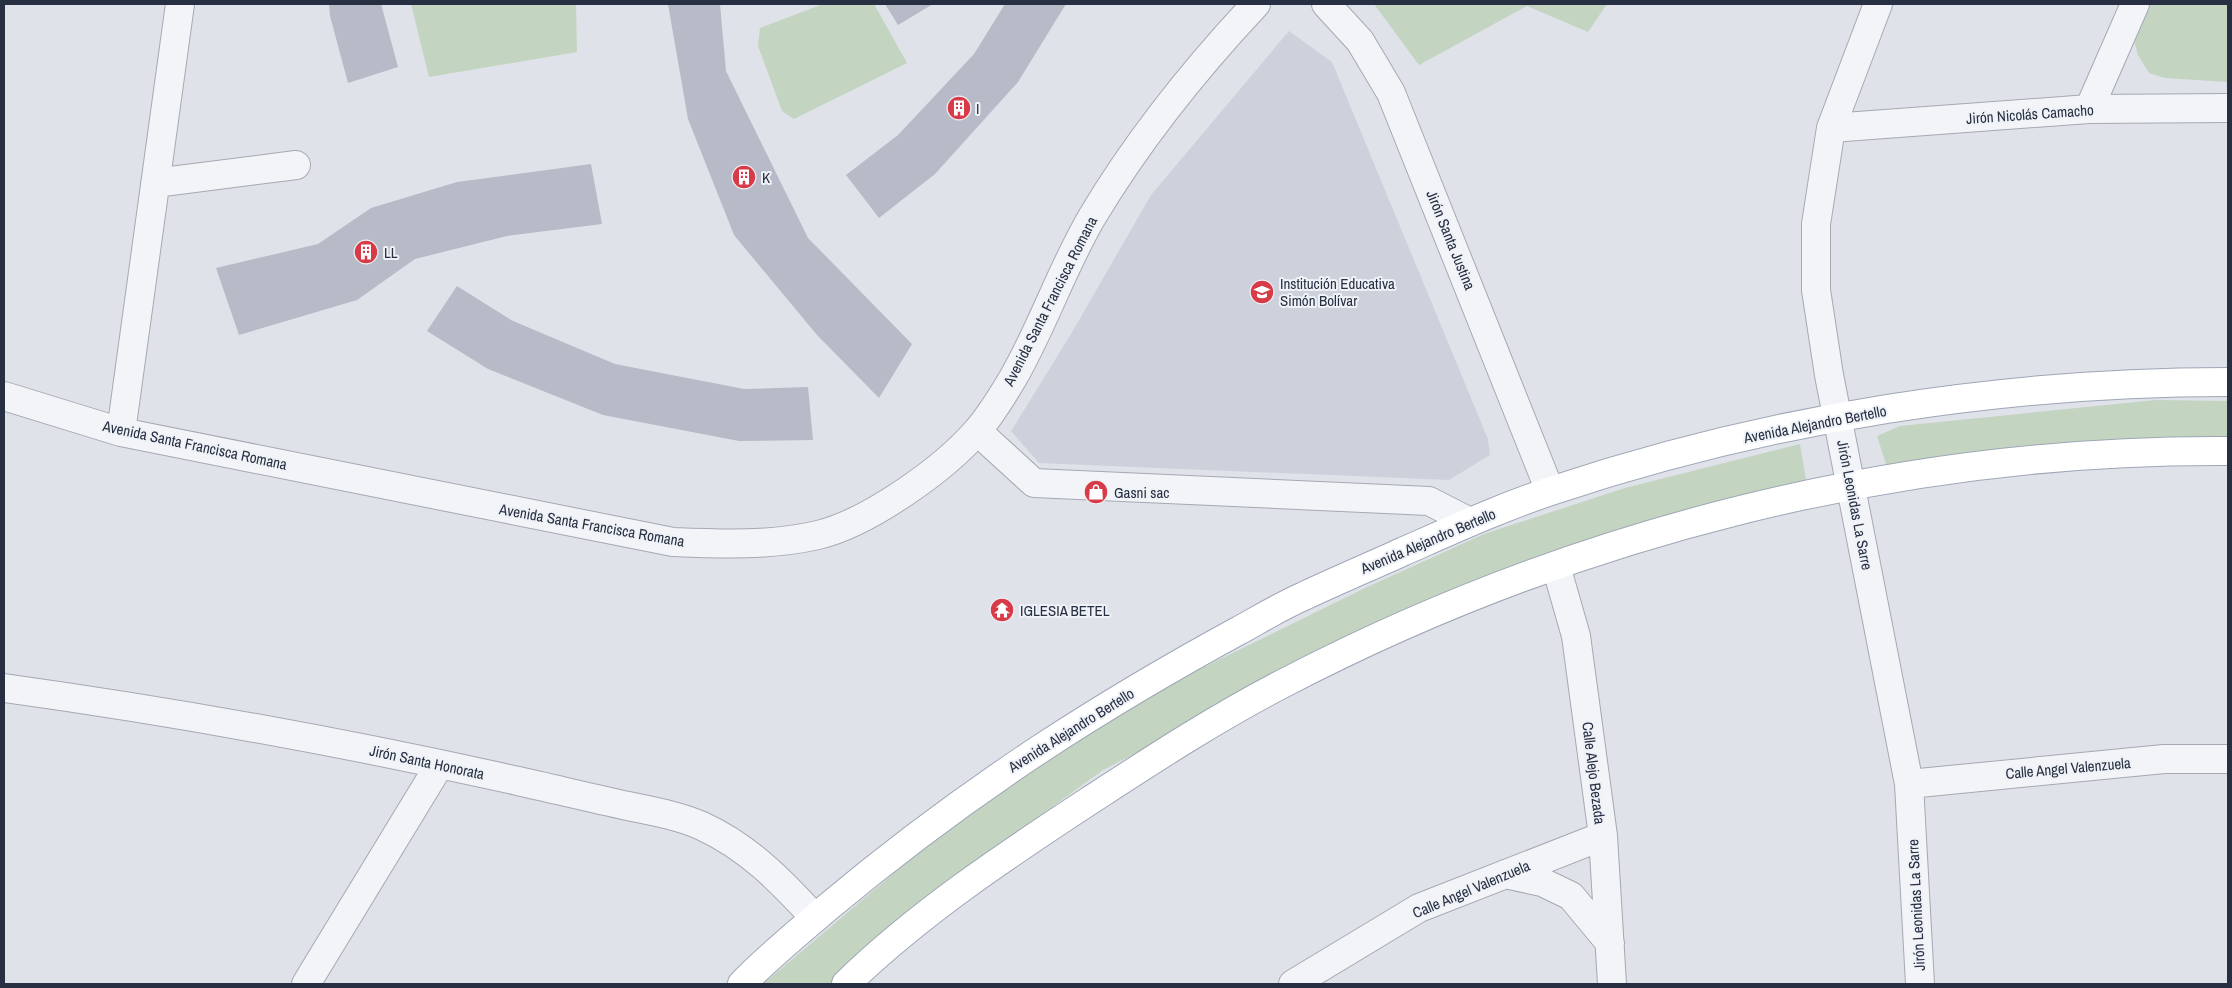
<svg xmlns="http://www.w3.org/2000/svg" width="2232" height="988" viewBox="0 0 2232 988" font-family="'Archivo Narrow',sans-serif">
  <style>
    .built { fill: #cdd1dc }
    .green { fill: #c3d4c0 }
    .building { fill: #b6bbc7 }
    .lines { fill: none; stroke-linecap: round; stroke-linejoin: round }
    .minor-casing { stroke: #a4a9b4; stroke-width: 30 }
    .major-casing { stroke: #9ea6b6; stroke-width: 30 }
    .minor { stroke: #f2f4f7; stroke-width: 28 }
    .major { stroke: #fff; stroke-width: 28 }
    .labels { text-anchor: middle; dominant-baseline: central; stroke-width: 4; stroke-linejoin: round; paint-order: stroke }
    .poi-label { font-size: 15px; fill: #272f42; stroke: #eff2f7; text-anchor: start }
    .street-label { font-size: 15px; fill: #272f42; stroke: #eff2f7 }
  </style>
  <rect width="100%" height="100%" fill="#dfe2e9"/>
  <path class="built" d="M1289,31L1332,62L1488,439L1490,455L1449,480L1039,463L1011,431L1071,334L1151,195Z"/>
  <path class="green" d="M411,4H576L577,52L429,77Z
    M823,4H874L907,63L794,119L782,111L758,46L760,28Z
    M1374,4H1607L1588,32L1527,6L1419,65Z
    M2151,4H2228V82L2165,78L2149,73L2138,55L2134,40Z
    M2156,400L2228,401V441L1943,464H1886L1877,436L1900,426Z
    M1800,444L1806,480L1534,559L1350,642L1103,770L935,892L834,984H763L932,841L1119,709L1365,588L1484,534L1625,488Z"/>
  <path class="building" d="M329,4H381L398,67L348,83L330,16Z
    M668,4H720L726,71L808,238L912,344L879,398L817,335L734,235L688,119Z
    M885,4H933L898,25Z
    M1005,4H1066L1018,82L935,174L879,218L846,175L898,135L974,54Z
    M591,164L602,224L507,236L415,259L357,300L239,335L216,268L318,244L371,208L457,182Z
    M457,286L513,321L615,364L744,389L808,387L813,440L739,441L603,415L488,369L427,331Z"/>
  <g class="lines">
    <g class="minor-casing">
      <path id="minor" d="M1326,4L1360,41L1391,93L1550,491
        M1878,4L1831,128L1816,224V290L1829,375L1909,784L1920,984
        M2089,109L2135,4
        M1831,128L2089,109L2228,108
        M155,183L296,165
        M4,396L121,432L673,542C722,544 770,546 818,535C868,523 943,470 977,431C990,416 1003,395 1013,378C1043,326 1062,268 1092,217C1138,140 1195,69 1256,4
        M977,431L1034,483L1429,501L1470,522
        M121,432L180,4
        M1556,566L1576,636L1603,836L1612,984
        M4,688C177,712 348,743 518,781C554,789 591,798 628,806C652,811 680,816 702,826C748,847 781,881 815,918
        M1909,784L2164,759H2228
        M1505,874L1542,882L1571,896L1610,943
        M306,984L440,764
        M1293,984L1419,908L1603,836"/>
    </g>
    <g class="major-casing">
      <path id="major" d="M742,984C769,956 799,932 828,907C896,850 966,798 1040,749C1104,707 1170,668 1238,631C1260,619 1281,606 1304,596C1336,581 1369,567 1402,552C1452,530 1502,507 1554,490C1770,418 2001,382 2228,382
        M846,984C918,914 1005,856 1089,801C1152,760 1216,718 1284,683C1574,532 1901,449 2228,451"/>
    </g>
    <use href="#minor" class="minor"/>
    <use href="#major" class="major"/>
  </g>
  <defs>
    <g id="building-disc" transform="scale(1.25)"><circle r="9.5" fill="#d73b47" stroke="#eff2f7"/><path d="M-4-6H4V6H1V3H-1V6H-4ZM-2.5-4.3h1.7v1.8h-1.7ZM.8-4.3h1.7v1.8H.8ZM-2.5-1h1.7V.8h-1.7ZM.8-1h1.7V.8H.8Z" fill="#fff"/></g>
    <g id="school-disc" transform="scale(1.25)"><circle r="9.5" fill="#d73b47" stroke="#eff2f7"/><path d="M0-5L7-2L0 1L-7-2ZM-4 1L0 2.5L4 1V4Q0 6-4 4Z" fill="#fff"/></g>
    <g id="shop-disc" transform="scale(1.25)"><circle r="9.5" fill="#d73b47" stroke="#eff2f7"/><path d="M-5-2.5h2.3a2.7 3.5 0 0 1 5.4 0H5L5.5 6h-11ZM-1.5-2.5h3a1.5 2.3 0 0 0-3 0Z" fill="#fff"/></g>
    <g id="temple-disc" transform="scale(1.25)"><circle r="9.5" fill="#d73b47" stroke="#eff2f7"/><path d="M0-6L5-2H3V0L6.5 2.5H4V6H1.5V3h-3V6H-4V2.5H-6.5L-3 0V-2H-5Z" fill="#fff"/></g>
  </defs>
  <g fill-rule="evenodd">
    <use href="#building-disc" x="959" y="108"/>
    <use href="#building-disc" x="744" y="177"/>
    <use href="#building-disc" x="366" y="252"/>
    <use href="#school-disc" x="1262" y="292"/>
    <use href="#shop-disc" x="1096" y="492"/>
    <use href="#temple-disc" x="1002" y="610"/>
  </g>
  <g class="labels">
    <g class="poi-label">
      <text x="976" y="108">I</text>
      <text x="762" y="177">K</text>
      <text x="384" y="252">LL</text>
      <text x="1280" y="283">Institución Educativa<tspan x="1280" dy="17">Simón Bolívar</tspan></text>
      <text x="1114" y="492">Gasni sac</text>
      <text x="1020" y="610">IGLESIA BETEL</text>
    </g>
    <g class="street-label">
      <text transform="translate(2030 114) rotate(-4)">Jirón Nicolás Camacho</text>
      <text transform="translate(1451 240) rotate(68)">Jirón Santa Justina</text>
      <text transform="translate(1050 301) rotate(-63)">Avenida Santa Francisca Romana</text>
      <text transform="translate(1815 424) rotate(-11)">Avenida Alejandro Bertello</text>
      <text transform="translate(195 445) rotate(12)">Avenida Santa Francisca Romana</text>
      <text transform="translate(1855 505) rotate(79)">Jirón Leonidas La Sarre</text>
      <text transform="translate(592 525) rotate(10)">Avenida Santa Francisca Romana</text>
      <text transform="translate(1428 541) rotate(-23)">Avenida Alejandro Bertello</text>
      <text transform="translate(1071 730) rotate(-32)">Avenida Alejandro Bertello</text>
      <text transform="translate(427 762) rotate(12)">Jirón Santa Honorata</text>
      <text transform="translate(2068 768) rotate(-5)">Calle Angel Valenzuela</text>
      <text transform="translate(1594 773) rotate(83)">Calle Alejo Bezada</text>
      <text transform="translate(1471 889) rotate(-23)">Calle Angel Valenzuela</text>
      <text transform="translate(1916 905) rotate(-93)">Jirón Leonidas La Sarre</text>
    </g>
  </g>
  <rect width="2232" height="988" fill="none" stroke="#272f42" stroke-width="10"/>
</svg>
